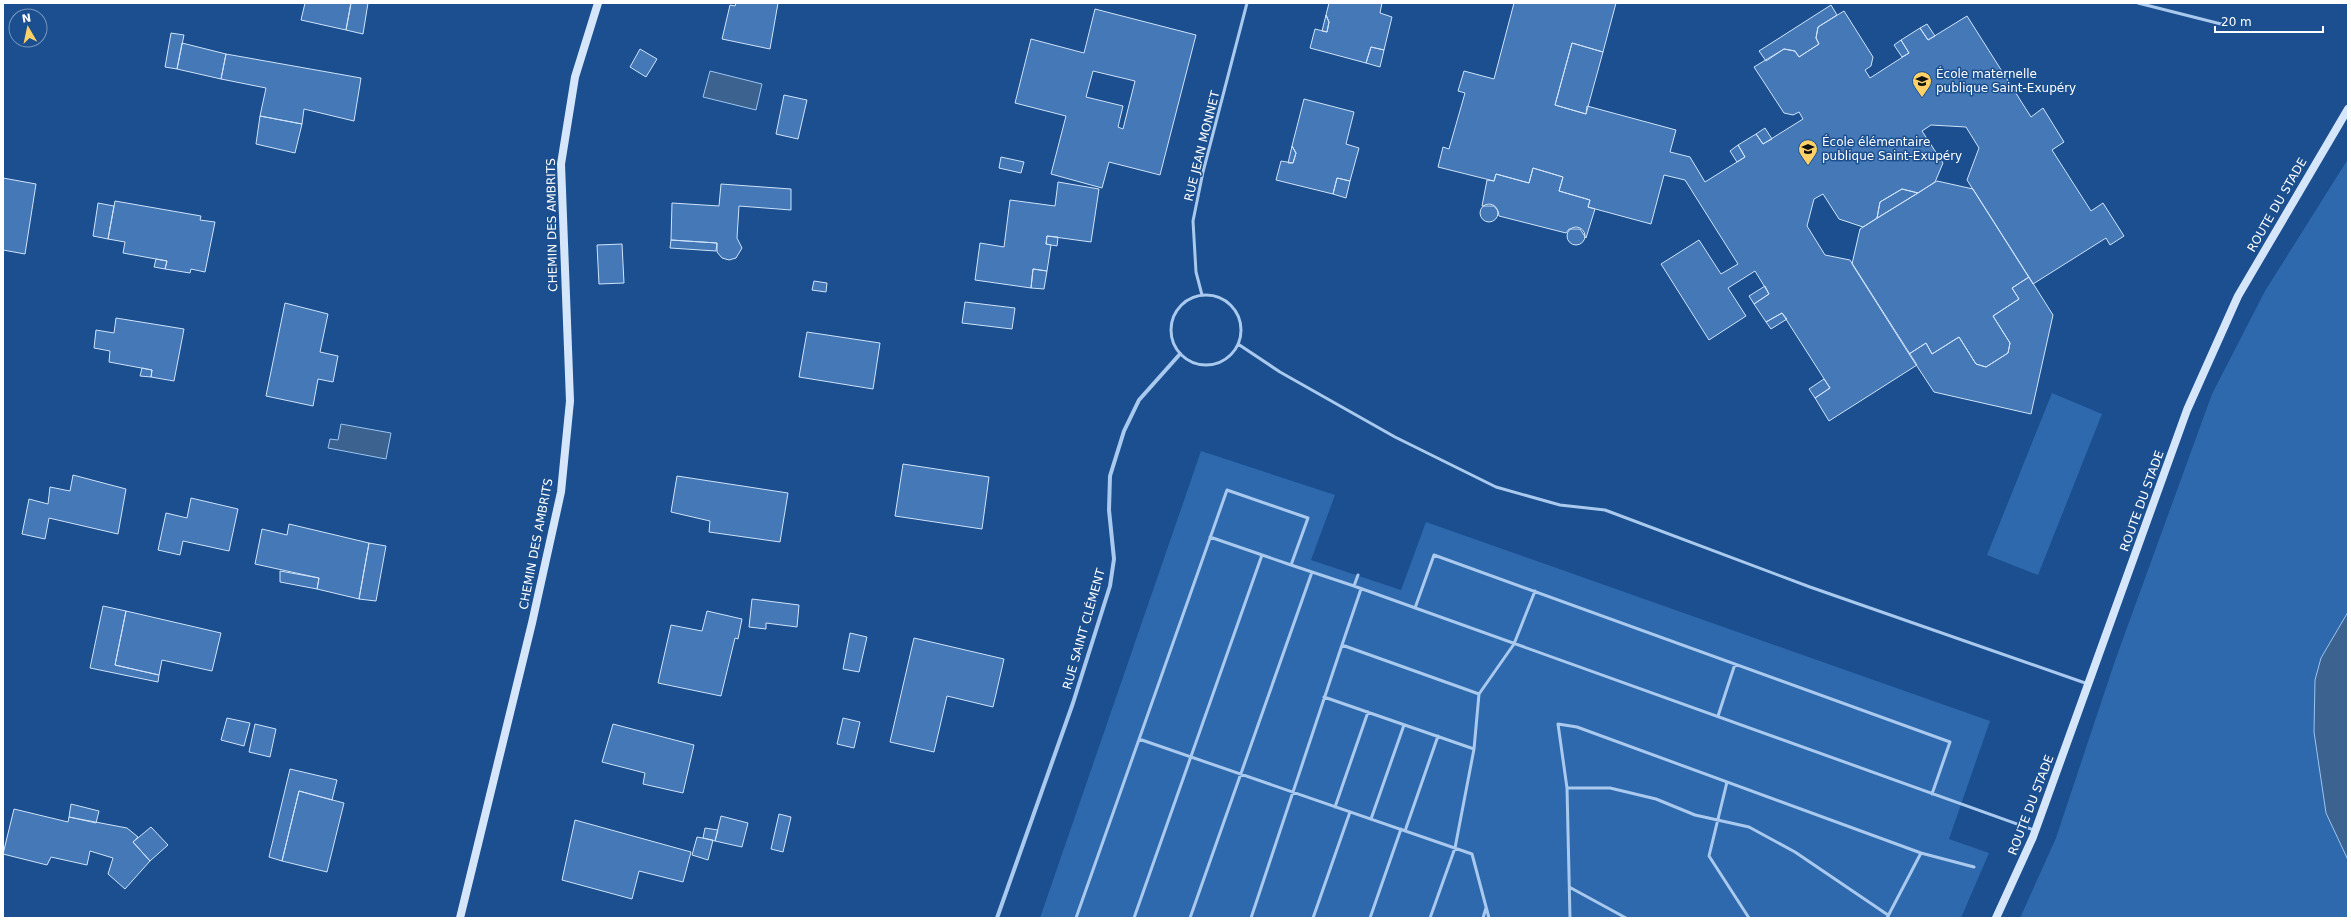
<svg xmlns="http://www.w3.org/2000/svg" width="2351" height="921" viewBox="0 0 2351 921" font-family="'DejaVu Sans',sans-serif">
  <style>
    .green { fill: #2e69ad }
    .water { fill: #3c6290; stroke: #9cc4f0 }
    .building { fill: #4478b7; stroke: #cfe3fa; fill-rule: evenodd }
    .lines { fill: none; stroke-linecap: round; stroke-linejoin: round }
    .lane { stroke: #a9c9ee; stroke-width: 3 }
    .street { stroke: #a9c9ee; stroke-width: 4 }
    .secondary { stroke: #d6e6fa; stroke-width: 8 }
    .labels { text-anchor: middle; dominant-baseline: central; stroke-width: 3; stroke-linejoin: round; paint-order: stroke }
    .poi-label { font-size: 12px; fill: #fff; stroke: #1b4f8f; text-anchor: start }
    .street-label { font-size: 12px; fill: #fff; stroke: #1b4f8f }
  </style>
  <rect width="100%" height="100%" fill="#1b4f8f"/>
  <path class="green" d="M2348,159V918H2020L2056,838L2116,658L2212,394L2265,291Z
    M2052,393L2102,414L2038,575L1987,555Z
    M1201,451L1335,495L1311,560L1401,590L1426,522L1990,721L1949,839L1989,853L1961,918H1040Z"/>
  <path class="water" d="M710,71L762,84L756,110L703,97Z
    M341,424L391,433L386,459L328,448L330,439L338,440Z
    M2348,612V860L2326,813L2314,732L2315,680L2321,658Z"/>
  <path class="building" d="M305,3H351L346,30L301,20Z
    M351,3H368L363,34L346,30Z
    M736,3H778L770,49L722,39L730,5L735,6Z
    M1329,3H1382L1380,13L1392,17L1384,50L1371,47L1366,63L1310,48L1315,29L1327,32L1329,22L1326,15Z
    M1514,3H1616L1603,52L1572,43L1555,105L1586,114L1587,106L1676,130L1670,152L1690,157L1705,182L1745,157L1738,145L1756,134L1763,144L1803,119L1799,112L1793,115L1784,113L1754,67L1784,49L1795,51L1799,57L1819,44L1816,38L1818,27L1844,11L1873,57L1871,66L1865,70L1870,78L1909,53L1901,40L1920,28L1928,40L1967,16L2031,117L2043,108L2064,142L2052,150L2091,211L2103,203L2124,236L2110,245L2106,238L2033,284L1967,180L1979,148L1966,127L1931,125L1922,131L1943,163L1935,182L1918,193L1902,189L1880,202L1877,218L1863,227L1839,219L1823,194L1814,199L1807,226L1825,255L1850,260L1917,365L1829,421L1815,398L1830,388L1782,313L1766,322L1754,304L1769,294L1755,271L1728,288L1746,316L1709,340L1661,264L1699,240L1721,274L1738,264L1685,180L1664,175L1651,224L1588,207L1590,200L1559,191L1563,177L1533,168L1529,183L1496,174L1494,181L1438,167L1443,147L1449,149L1465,93L1458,91L1464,71L1494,79Z
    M1831,5L1837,15L1818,27L1816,38L1819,44L1799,57L1795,51L1784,49L1766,61L1759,51Z
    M1095,9L1196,35L1160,175L1109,162L1102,188L1051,174L1066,116L1015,103L1031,39L1084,53ZM1093,71L1135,81L1123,129L1118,127L1123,106L1086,97Z
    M1326,15L1329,22L1327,32L1322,31Z
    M1927,24L1935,36L1928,40L1920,28Z
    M171,33L184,35L177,69L165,67Z
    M1901,40L1909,53L1902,57L1894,45Z
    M182,43L226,54L221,79L177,69Z
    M1572,43L1603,52L1586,114L1555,105Z
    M1371,47L1384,50L1380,67L1366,63Z
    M640,49L657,59L646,77L630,67Z
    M226,54L361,78L354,121L304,109L302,124L260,116L266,88L221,79Z
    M784,95L807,100L798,139L776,134Z
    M1304,99L1354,112L1346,144L1359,148L1350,181L1337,178L1333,194L1276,180L1281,161L1293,163L1296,153L1292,146Z
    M260,116L302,124L295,153L256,144Z
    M1765,128L1772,139L1763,144L1756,134Z
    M1738,145L1745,157L1737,162L1730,151Z
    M1292,146L1296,153L1293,163H1288Z
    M1001,157L1024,162L1021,173L999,168Z
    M1533,168L1563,177L1559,191L1590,200L1588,207L1595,209L1586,238L1580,229H1569L1566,233L1499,216L1498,211L1494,206H1482L1487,180L1494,181L1496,174L1529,183Z
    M3,178L36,184L25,254L3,250Z
    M1337,178L1350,181L1346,198L1333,194Z
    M1937,181L1973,189L2029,277L2012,288L2019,299L1993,316L2010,343L2008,353L1986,367L1976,364L1959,337L1932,354L1926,343L1909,354L1852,264L1860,229Z
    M1058,182L1099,189L1091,242L1047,236L1046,244L1051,245L1047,271L1033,269L1031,288L975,280L980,243L1004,247L1010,200L1055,206Z
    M721,184L791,189V210L739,206L737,238L742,248L736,258L729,260L722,258L717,252V243L671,240L672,203L719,206Z
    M1902,189L1918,193L1877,218L1880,202Z
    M115,201L201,216L200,220L215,222L205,272L191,269L190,273L165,269L167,261L123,253L125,242L108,239Z
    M98,203L114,206L108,239L93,236Z
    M1480 213a9 9 0 1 1 18 0a9 9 0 1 1-18 0Z
    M1567 236a9 9 0 1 1 18 0a9 9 0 1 1-18 0Z
    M1047,236L1058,237L1057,246L1046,244Z
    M671,240L717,243L716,251L670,248Z
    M622,244L624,283L599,284L597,245Z
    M156,259L167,261L165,269L154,267Z
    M1033,269L1047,271L1044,289L1031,288Z
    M2029,277L2053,315L2031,414L1934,392L1909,354L1926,343L1932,354L1959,337L1976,364L1986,367L2008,353L2010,343L1993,316L2019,299L2012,288Z
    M814,281L827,283L826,292L812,290Z
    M1765,286L1769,294L1754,304L1749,296Z
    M965,302L1015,308L1012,329L962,323Z
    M285,303L328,314L320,352L338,356L333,382L318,379L313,406L266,396Z
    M1782,313L1787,319L1771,329L1766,322Z
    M116,318L184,329L174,381L151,377L152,370L109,362L110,351L94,348L96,330L114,333Z
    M807,332L880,343L873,389L799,377Z
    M142,368L152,370L151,377L140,376Z
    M1824,379L1830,388L1815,398L1809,389Z
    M903,464L989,477L982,529L895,516Z
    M73,475L126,489L118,534L49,518L45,539L22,534L29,499L48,504L50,487L70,491Z
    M677,476L788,493L780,542L709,532L710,521L671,512Z
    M191,498L238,509L229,551L183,541L180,555L158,550L166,513L187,518Z
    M289,524L369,543L359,599L317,589L319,578L255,564L262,529L287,535Z
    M369,543L386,546L376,601L359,599Z
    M280,571L319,578L317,589L280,582Z
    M752,599L799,605L797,627L766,623V629L749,627Z
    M103,606L126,611L115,665L159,675L158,682L90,668Z
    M126,611L221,633L212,671L162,660L159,675L115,665Z
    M707,611L742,619L738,639L735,638L721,696L658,683L671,625L702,631Z
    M850,633L867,637L859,672L843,669Z
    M914,638L1004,659L993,707L947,696L934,752L890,742Z
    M227,718L250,723L244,746L221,740Z
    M843,718L860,722L854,748L837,744Z
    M255,724L276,729L270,757L249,752Z
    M613,724L694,745L683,793L643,784L645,773L602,762Z
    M290,769L337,780L332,800L299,791L282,861L269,857Z
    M299,791L344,803L327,872L282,861Z
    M71,804L99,811L96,823L69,817Z
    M14,809L68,822L69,817L127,828L138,837L133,842L150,861L125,889L108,874L113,858L90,851L87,865L51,857L47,865L3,854Z
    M779,814L791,817L783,852L771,849Z
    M721,816L748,823L742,847L715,841Z
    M575,820L691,852L683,882L639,871L632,899L562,880Z
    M151,827L168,845L150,861L133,842Z
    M705,828L718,830L715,841L703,838Z
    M697,837L713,840L708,860L692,855Z"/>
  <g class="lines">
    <path class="lane" d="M2138,3L2225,25
      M1202,295L1196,272L1193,221L1203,172L1247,3
      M1171 330a35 35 0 1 1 70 0a35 35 0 1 1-70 0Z
      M1238,344L1280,372L1395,437L1496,487L1560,505L1605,510L1810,587L2088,684
      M1210,537L1291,565
      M1358,575L1354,586L2034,830
      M1361,589L1342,645L1479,694L1514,644L1535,591
      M1415,608L1434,555L1950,742L1932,794
      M1324,697L1474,749
      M1718,716L1735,664
      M1139,739L1472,854L1489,918
      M1727,782L1709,856L1749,918
      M1567,788H1610L1656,799L1695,815L1749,827L1795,852L1888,915
      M1335,807L1368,712
      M1371,819L1404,725
      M1405,831L1438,736
      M1571,888L1626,918
      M1076,918L1227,490L1308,518L1291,565L1354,586
      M1134,918L1262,555
      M1190,918L1312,572
      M1251,918L1342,645
      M1313,918L1350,812
      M1370,918L1401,829
      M1430,918L1455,848L1474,749L1479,694
      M1483,918L1486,908
      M1570,918L1567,788L1558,724L1577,727L1921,853L1974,867
      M1887,918L1921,853"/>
    <path class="street" d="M997,918L1073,703L1110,586L1114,559L1109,510L1110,476L1124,431L1139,400L1180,354"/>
    <path class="secondary" d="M460,918L532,623L561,492L570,401L561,164L575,77L598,3
      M1996,918L2033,837L2187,410L2238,296L2348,109"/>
  </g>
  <defs>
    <g id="school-pin" transform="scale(1)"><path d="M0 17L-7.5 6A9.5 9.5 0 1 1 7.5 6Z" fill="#ffd166" stroke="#1b4f8f"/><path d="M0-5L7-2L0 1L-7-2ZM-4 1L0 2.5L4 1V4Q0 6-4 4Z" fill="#111"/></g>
  </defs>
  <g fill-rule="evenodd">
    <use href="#school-pin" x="1922" y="81"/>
    <use href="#school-pin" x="1808" y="149"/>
  </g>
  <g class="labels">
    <g class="poi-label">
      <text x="1936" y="74">École maternelle<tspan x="1936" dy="14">publique Saint-Exupéry</tspan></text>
      <text x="1822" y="142">École élémentaire<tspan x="1822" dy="14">publique Saint-Exupéry</tspan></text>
    </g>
    <g class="street-label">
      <text transform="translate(1202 146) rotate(-76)">RUE JEAN MONNET</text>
      <text transform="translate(2277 205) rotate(-60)">ROUTE DU STADE</text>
      <text transform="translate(552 225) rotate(-91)">CHEMIN DES AMBRITS</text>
      <text transform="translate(2142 501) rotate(-70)">ROUTE DU STADE</text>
      <text transform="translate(536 544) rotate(-79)">CHEMIN DES AMBRITS</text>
      <text transform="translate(1084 629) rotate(-74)">RUE SAINT CLÉMENT</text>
      <text transform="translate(2031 805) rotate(-69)">ROUTE DU STADE</text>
    </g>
  </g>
  <rect width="2351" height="921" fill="none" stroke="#ffffff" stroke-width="8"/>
  <g transform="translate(28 28) rotate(351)"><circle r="19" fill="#1b4f8f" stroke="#7695bc"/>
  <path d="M0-3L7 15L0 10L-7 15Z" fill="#ffd166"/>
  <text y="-6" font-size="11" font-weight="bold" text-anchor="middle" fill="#ffffff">N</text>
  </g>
  <path d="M2215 26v6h108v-6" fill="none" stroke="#ffffff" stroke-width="2"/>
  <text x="2221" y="26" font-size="12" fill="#ffffff" stroke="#1b4f8f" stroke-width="3" paint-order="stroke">20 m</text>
</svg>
